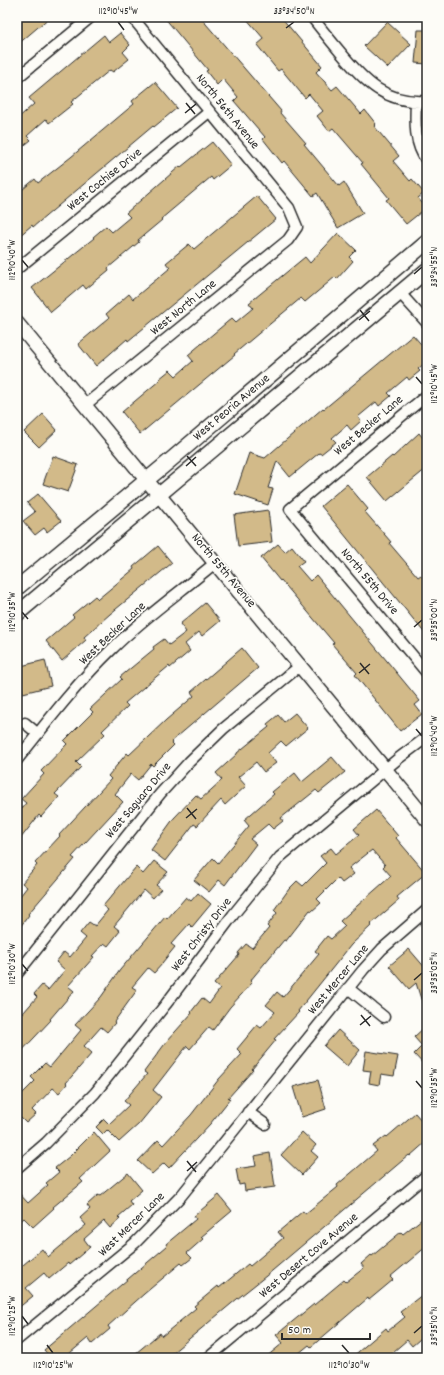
<svg xmlns="http://www.w3.org/2000/svg" width="444" height="1375" viewBox="0 0 444 1375" font-family="Dekko,sans-serif">
  <style>
    .building { fill: #d2ba89; stroke: #2b2b2b }
    .lines { fill: none; stroke-linecap: round; stroke-linejoin: round }
    .minor-casing { stroke: #2b2b2b; stroke-width: 13 }
    .tertiary-casing { stroke: #2b2b2b; stroke-width: 16 }
    .secondary-casing { stroke: #2b2b2b; stroke-width: 17 }
    .minor { stroke: #fdfcf7; stroke-width: 10 }
    .tertiary { stroke: #fdfcf7; stroke-width: 13 }
    .secondary { stroke: #fdfcf7; stroke-width: 14 }
    .ticks { fill: none; stroke: #2b2b2b; stroke-width: 1.5 }
    .labels { text-anchor: middle; dominant-baseline: central; stroke-width: 3.5; stroke-linejoin: round; paint-order: stroke }
    .street-label { font-size: 13px; fill: #2b2b2b; stroke: #fdfcf7 }
    .neatline { fill: none; stroke: #2b2b2b; stroke-width: 1.5 }
    .ticks-label { font-size: 10px; text-anchor: middle; fill: #2b2b2b }
  </style>
  <rect width="100%" height="100%" fill="#fdfcf7"/>
  <filter id="ink" filterUnits="userSpaceOnUse"><feTurbulence type="fractalNoise" baseFrequency=".025" numOctaves="2"/><feDisplacementMap in="SourceGraphic" scale="8" xChannelSelector="R" yChannelSelector="G"/><feConvolveMatrix kernelMatrix="1 2 1 2 8 2 1 2 1" color-interpolation-filters="sRGB"/></filter>
  <g filter="url(#ink)">
    <path class="building" d="M17,17H50L17,45Z
      M164,17H200L281,111L280,113L306,143L304,144L339,186L344,182L363,213L338,228L317,193L313,196L284,161L282,163L263,139L265,137L234,101L238,97L223,79L217,85L206,71L208,70Z
      M245,17H281L322,66L316,72L332,90L337,86L361,114L365,110L376,124L374,126L399,156L393,161L410,181L412,179L424,193L418,198L426,208L406,224L386,200L389,198L361,164L363,163L333,128L329,131L317,116L323,111L309,94L305,98L281,69L278,71L257,45L264,39Z
      M387,22L411,44L388,68L364,46Z
      M418,30H427V64L415,63Z
      M120,33L130,45L123,52L129,59L113,72L110,70L71,102L73,104L49,123L46,119L27,136L31,140L21,148L17,144V119L34,104L29,98L104,35L109,42Z
      M155,82L177,108L154,127L153,126L33,227L32,225L17,238V194L35,179L38,183L71,157L134,104L132,101Z
      M212,142L231,165L213,180L211,177L161,219L162,220L138,240L139,242L108,268L109,270L86,289L83,285L51,312L32,288L94,238L93,237L106,226L112,232L130,217L126,213L180,166L181,167Z
      M257,196L276,219L128,341L127,339L96,366L78,344L109,318L106,314L129,294L133,299L170,268L166,263L189,244L194,249Z
      M338,233L356,250L349,257L353,261L337,279L335,277L305,302L301,298L234,354L235,355L140,434L122,412L160,380L159,379L170,370L176,376L193,361L188,355L232,318L236,322L253,308L249,303L305,257L310,263Z
      M413,335L427,351V361L418,369L420,371L409,380L407,377L388,393L391,396L379,406L376,402L358,417L361,421L351,430L347,425L332,438L336,442L321,454L319,453L290,477L277,461L268,488L273,489L268,505L235,494L249,453L265,458L323,408L324,409Z
      M43,414L57,430L39,447L24,432Z
      M419,433L427,443V468L387,501L367,477L392,456L393,457Z
      M53,456L78,465L68,492L43,484Z
      M347,484L368,509L365,512L391,542L389,543L418,577L421,575L427,582V636L321,506Z
      M38,494L61,521L47,532L44,528L35,535L23,521L35,512L27,503Z
      M268,510L272,542L238,546L234,515Z
      M278,544L285,552L292,546L304,561L297,566L310,581L316,575L420,701L415,705L422,714L400,731L355,675L357,673L332,644L334,643L281,580L280,581L261,558Z
      M158,546L172,563L110,614L84,637L86,640L62,661L46,641L74,617L72,615L95,596L98,599L134,569L133,567Z
      M205,603L220,621L202,636L199,632L185,644L190,651L170,668L169,666L125,703L128,706L102,731L105,734L76,762L81,767L55,794L59,797L41,817L39,815L17,843V814L26,803L21,799L44,774L41,771L67,744L64,741L93,712L90,709L122,679L120,677L154,649L153,647L164,639L169,645L186,632L180,624Z
      M242,648L258,668L171,742L174,745L153,766L151,764L138,780L131,774L115,794L123,802L72,857L75,859L28,914L29,915L17,931V900L27,887L22,883L37,865L35,863L60,836L59,835L111,779L108,776L127,753L129,755L166,720L194,696L191,692Z
      M45,660L51,686L23,693L17,667Z
      M295,713L308,728L286,746L281,741L268,753L276,763L264,772L256,762L238,777L246,786L225,805L221,800L197,826L194,824L165,861L151,850L174,818L196,795L201,799L222,780L216,773L237,754V753L269,727L267,724L278,715L284,722Z
      M332,757L345,772L319,793L316,790L281,818L283,821L273,829L268,824L250,839L256,844L225,885L219,880L209,892L194,880L213,858L218,863L249,826L244,820L274,794L272,792L295,773L302,782Z
      M376,810L398,836L396,838L426,873L397,897L399,900L371,924L372,925L351,945L298,1011L299,1012L274,1039L276,1040L252,1069L253,1070L228,1098L230,1099L210,1124L169,1168L164,1163L152,1174L138,1161L158,1140L163,1145L191,1115L219,1079L242,1054L237,1049L257,1025L261,1028L275,1012L266,1005L277,992L283,997L319,954L315,951L327,936L331,939L345,926L340,921L391,876L383,867L385,865L372,850L349,868L354,874L342,883L338,878L317,899L321,903L312,911L310,910L286,941L284,940L250,981L252,983L230,1007L213,1030L209,1027L190,1049L187,1046L153,1090L161,1097L139,1124L119,1142L107,1130L103,1134L96,1127L104,1119L109,1124L129,1105L124,1101L147,1074L144,1072L167,1041L192,1013L191,1012L202,998L209,1004L220,989L214,984L239,955L238,953L246,944L252,948L269,928L267,926L277,913L274,910L289,889L297,881L303,886L326,863L320,856L331,848L336,854L359,835L354,829Z
      M154,861L168,872L156,885L161,889L153,898L144,890L114,926L120,931L108,946L104,943L92,956L94,957L68,986L74,991L50,1019L51,1020L17,1056V1020L37,997L34,994L42,985L48,990L65,970L56,962L64,952L70,957L86,938L80,933L89,922L95,926L108,910L103,906L136,867L143,874Z
      M198,893L211,904L192,927L189,924L171,944L175,947L162,963H163L154,973L148,968L132,987L137,990L114,1022L115,1023L107,1032L101,1027L84,1046L92,1053L66,1083L67,1084L59,1093L53,1088L32,1110L36,1114L26,1123L17,1114V1099L35,1081L31,1077L45,1063L50,1067L81,1030L75,1025L101,997L120,970L165,917L167,919L186,897L191,901Z
      M409,949L427,970V1012H425L416,983L409,989L389,966Z
      M427,1025V1068L414,1054L422,1046L414,1037Z
      M338,1030L360,1050L347,1066L324,1046Z
      M366,1051L398,1056L394,1076L381,1074L379,1085L369,1083L371,1071L363,1070Z
      M318,1080L326,1109L302,1117L293,1087Z
      M415,1113L422,1121L427,1116V1141L410,1156L409,1155L266,1276L237,1299L166,1358H130L160,1333L162,1336L196,1308L194,1306L218,1286L219,1288L248,1264L250,1266L283,1238L278,1232L303,1211L305,1214L338,1187L337,1185L377,1151L373,1146L386,1136L387,1137Z
      M94,1132L110,1151L80,1179L83,1182L53,1207L54,1208L33,1227L24,1218L17,1224V1191L28,1203L48,1185L46,1183L59,1172L55,1168L70,1156Z
      M302,1132L316,1145L311,1151L318,1157L302,1175L281,1155Z
      M270,1153L275,1187L245,1191L244,1184L239,1185L236,1169L256,1166L254,1156Z
      M128,1173L142,1190L129,1201L132,1205L118,1217L120,1219L110,1228L104,1221L84,1239L90,1247L69,1265L68,1263L49,1279L44,1273L26,1288L33,1296L17,1309V1270L42,1249L48,1257L86,1225L80,1218L90,1209L87,1205L98,1195L100,1196Z
      M219,1195L232,1211L201,1237L203,1239L187,1253L192,1258L183,1265L181,1263L144,1294L108,1326L110,1329L92,1344L88,1338L64,1358H51L44,1350L167,1246L166,1244L196,1219L194,1216Z
      M427,1215V1246L390,1277L393,1280L369,1300L368,1298L311,1347L309,1345L293,1358H265L283,1343L276,1335L314,1304V1305L344,1280L346,1282L364,1268L361,1264L371,1255L372,1256L401,1232L403,1234Z
      M427,1291V1333L412,1346L407,1340L386,1358H351L386,1328L388,1331L405,1317L400,1312Z"/>
    <g class="lines">
      <g class="minor-casing">
        <path id="minor" d="M312,17C321,29 331,41 341,53C365,82 386,104 427,101
          M17,78L91,17
          M416,102C415,122 414,144 427,161
          M17,269L209,112
          M400,293L427,323
          M427,395L290,509L427,673
          M85,405L288,240L297,227L289,208L132,17
          M25,723L38,734
          M17,760C47,722 77,683 112,649C144,617 182,591 216,562
          M17,974L160,794L189,762L223,729L301,665
          M348,988L384,1017
          M248,1112L265,1124
          M17,1168L46,1143L95,1093L166,1004L233,915L280,857L399,758L427,737
          M17,1340L135,1243L181,1196L363,970L382,949L427,910
          M208,1358L427,1175"/>
      </g>
      <g class="tertiary-casing">
        <path id="tertiary" d="M17,323L427,820"/>
      </g>
      <g class="secondary-casing">
        <path id="secondary" d="M17,588L166,464L427,242
          M17,614L427,270"/>
      </g>
      <use href="#minor" class="minor"/>
      <use href="#tertiary" class="tertiary"/>
      <use href="#secondary" class="secondary"/>
    </g>
  </g>
  <path class="ticks" d="M118,22L124,30M286,28L294,22M186,103L195,114M185,113L196,104M22,260L28,267M414,274L422,267M360,310L369,321M359,320L370,311M416,377L422,384M187,456L196,466M186,466L196,457M22,612L28,619M414,627L422,620M360,663L369,674M359,673L370,664M416,729L422,736M187,808L196,819M186,818L197,809M22,964L28,971M414,980L422,973M361,1015L370,1026M360,1025L371,1016M416,1081L422,1088M187,1161L196,1172M187,1171L197,1162M22,1316L28,1324M414,1333L422,1326M47,1345L53,1353M342,1345L349,1353"/>
  <g class="labels">
    <g class="street-label">
      <text transform="translate(227 112) rotate(51)">North 56th Avenue</text>
      <text transform="translate(105 180) rotate(-39)">West Cochise Drive</text>
      <text transform="translate(184 308) rotate(-39)">West North Lane</text>
      <text transform="translate(232 408) rotate(-40)">West Peoria Avenue</text>
      <text transform="translate(369 426) rotate(-40)">West Becker Lane</text>
      <text transform="translate(223 571) rotate(50)">North 55th Avenue</text>
      <text transform="translate(369 582) rotate(50)">North 55th Drive</text>
      <text transform="translate(113 634) rotate(-43)">West Becker Lane</text>
      <text transform="translate(139 801) rotate(-50)">West Saguaro Drive</text>
      <text transform="translate(202 935) rotate(-52)">West Christy Drive</text>
      <text transform="translate(339 980) rotate(-50)">West Mercer Lane</text>
      <text transform="translate(132 1225) rotate(-44)">West Mercer Lane</text>
      <text transform="translate(309 1256) rotate(-40)">West Desert Cove Avenue</text>
    </g>
  </g>
  <rect width="444" height="1375" fill="none" stroke="#fdfcf7" stroke-width="44"/>
  <path d="M282 1333v6h88v-6" fill="none" stroke="#2b2b2b" stroke-width="2"/>
  <text x="288" y="1333" font-size="12" fill="#2b2b2b" stroke="#fdfcf7" stroke-width="3" paint-order="stroke">50 m</text>
  <rect x="22" y="22" width="400" height="1331" class="neatline"/>
  <g class="ticks-label">
    <text x="118" y="14">112°10'45"W</text>
    <text x="294" y="14">33°34'50"N</text>
    <text transform="translate(11 260) rotate(-90)" y="4">112°10'40"W</text>
    <text transform="translate(433 267) rotate(-90)" y="4">33°34'55"N</text>
    <text transform="translate(433 384) rotate(-90)" y="4">112°10'45"W</text>
    <text transform="translate(11 612) rotate(-90)" y="4">112°10'35"W</text>
    <text transform="translate(433 620) rotate(-90)" y="4">33°35'00"N</text>
    <text transform="translate(433 736) rotate(-90)" y="4">112°10'40"W</text>
    <text transform="translate(11 964) rotate(-90)" y="4">112°10'30"W</text>
    <text transform="translate(433 973) rotate(-90)" y="4">33°35'05"N</text>
    <text transform="translate(433 1088) rotate(-90)" y="4">112°10'35"W</text>
    <text transform="translate(11 1316) rotate(-90)" y="4">112°10'25"W</text>
    <text transform="translate(433 1326) rotate(-90)" y="4">33°35'10"N</text>
    <text x="53" y="1368">112°10'25"W</text>
    <text x="349" y="1368">112°10'30"W</text>
  </g>
</svg>
